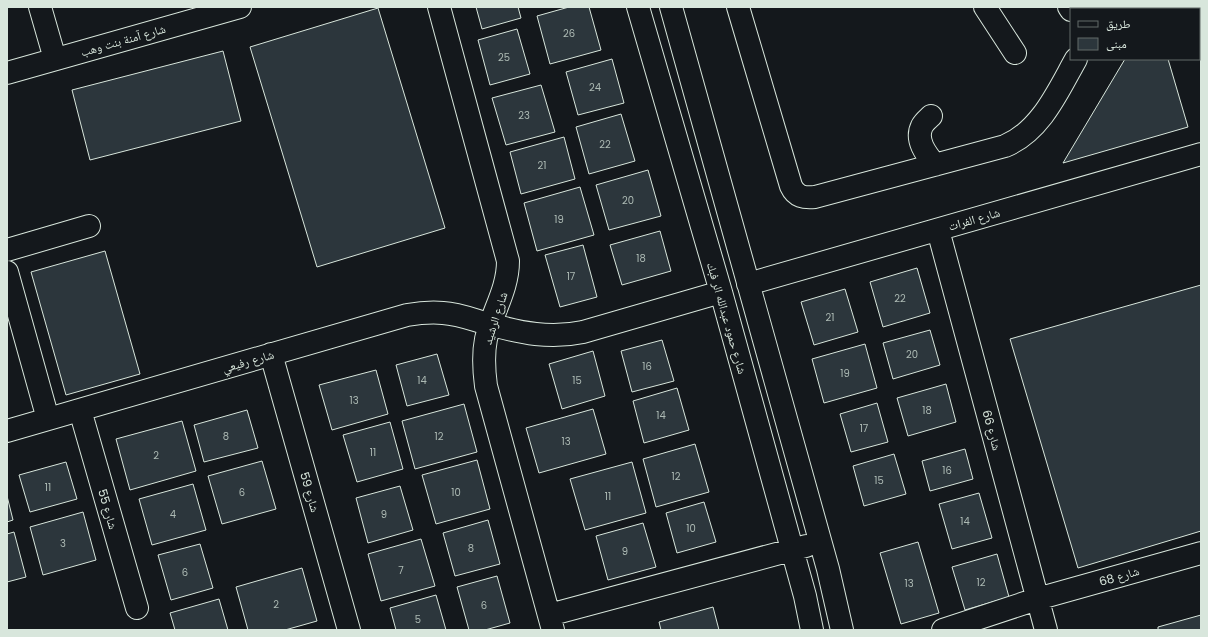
<svg xmlns="http://www.w3.org/2000/svg" width="1208" height="637" viewBox="0 0 1208 637" font-family="Poppins,'Noto Naskh Arabic',sans-serif">
  <style>
    .green { fill: #202428; stroke: #939e99 }
    .building { fill: #2c363c; stroke: #d8e6dc }
    .lines { fill: none; stroke-linecap: round; stroke-linejoin: round }
    .minor-casing { stroke: #d8e6dc; stroke-width: 24 }
    .minor { stroke: #14181c; stroke-width: 22 }
    .labels { text-anchor: middle; dominant-baseline: central; stroke-width: 3; stroke-linejoin: round; paint-order: stroke }
    .number-label { font-size: 10px; fill: #adbab4 }
    .street-label { font-size: 12px; fill: #d8e6dc; stroke: #14181c }
  </style>
  <rect width="100%" height="100%" fill="#14181c"/>
  <path class="green" d="M1182,7H1201V24L1199,23V9H1181Z"/>
  <path class="building" d="M476,7H518L521,18L482,29Z
    M569,7H589L601,50L550,64L537,16Z
    M378,8L445,228L317,267L250,47Z
    M517,29L530,74L490,85L478,40Z
    M223,51L241,121L90,160L72,90Z
    M612,59L624,103L578,115L566,72Z
    M1125,59H1168L1188,127L1063,163Z
    M541,85L555,132L506,145L492,98Z
    M621,114L635,161L589,174L576,127Z
    M564,137L575,179L521,194L510,152Z
    M648,170L661,216L609,230L596,185Z
    M580,187L594,235L537,251L524,203Z
    M660,231L671,271L622,285L610,245Z
    M583,245L597,297L560,307L545,255Z
    M105,251L140,374L66,395L31,272Z
    M917,268L930,313L883,327L870,282Z
    M1201,285V531L1078,568L1010,339Z
    M845,289L858,332L814,345L801,302Z
    M930,330L940,365L893,379L883,343Z
    M662,340L674,381L632,392L621,351Z
    M865,344L877,388L824,403L812,359Z
    M593,351L605,396L562,409L549,364Z
    M437,354L449,395L407,406L396,365Z
    M376,370L388,414L332,430L319,385Z
    M946,384L956,422L908,436L897,398Z
    M677,388L689,430L644,443L633,401Z
    M877,403L888,442L851,452L840,414Z
    M464,404L477,452L415,469L402,421Z
    M593,409L606,454L539,473L526,428Z
    M247,410L258,448L204,462L194,425Z
    M182,421L196,471L130,490L116,439Z
    M390,422L403,469L357,482L343,435Z
    M695,444L709,492L656,507L643,459Z
    M965,449L973,479L930,491L922,461Z
    M894,454L906,494L864,506L853,466Z
    M477,460L490,509L436,524L422,475Z
    M262,461L276,509L222,524L208,476Z
    M66,462L77,499L30,512L19,475Z
    M632,462L646,513L585,530L570,479Z
    M193,484L206,530L152,545L139,499Z
    M400,486L413,530L368,543L356,498Z
    M979,493L992,538L952,549L939,504Z
    M7,496L13,520L7,522Z
    M704,502L716,542L677,553L666,513Z
    M83,512L96,560L43,575L30,527Z
    M488,520L500,564L455,576L443,533Z
    M643,523L656,567L608,580L596,536Z
    M14,532L26,577L7,582V534Z
    M421,539L435,586L381,601L368,554Z
    M918,542L939,613L901,624L880,553Z
    M200,544L213,588L171,600L158,555Z
    M997,554L1009,597L965,610L952,567Z
    M302,568L317,621L285,630H248L236,587Z
    M497,576L510,623L485,630H469L457,587Z
    M436,595L446,630H396L390,608Z
    M219,599L228,630H175L170,613Z
    M713,607L719,630H661L659,622Z
    M1201,615V630H1158V627Z"/>
  <g class="lines">
    <g class="minor-casing">
      <path id="minor" d="M40,7L55,59
        M439,7L508,261C508,290 492,312 486,339C483,354 484,371 486,386L553,630
        M638,7L721,292L805,596L812,630
        M671,7L828,569L842,630
        M738,7L791,186C796,197 804,198 815,197L1005,146C1041,131 1058,91 1076,59
        M985,7L1015,53
        M1069,7L1071,10
        M1104,9L1106,7
        M7,73L240,7
        M931,116C928,119 924,122 922,126C915,140 926,154 935,165
        M938,230L1046,630
        M7,250L89,226
        M7,272L48,419
        M748,284L1201,154
        M271,354L349,630
        M80,410L137,608
        M7,431L407,315C419,313 431,312 443,313C459,314 474,320 489,324C521,333 550,339 583,332L721,292
        M549,615L806,546
        M943,630L1037,599L1201,553"/>
    </g>
    <use href="#minor" class="minor"/>
  </g>
  <g class="labels">
    <g class="number-label">
      <text x="569" y="33">26</text>
      <text x="504" y="57">25</text>
      <text x="595" y="87">24</text>
      <text x="524" y="115">23</text>
      <text x="605" y="144">22</text>
      <text x="542" y="165">21</text>
      <text x="628" y="200">20</text>
      <text x="559" y="219">19</text>
      <text x="641" y="258">18</text>
      <text x="571" y="276">17</text>
      <text x="900" y="298">22</text>
      <text x="830" y="317">21</text>
      <text x="912" y="354">20</text>
      <text x="647" y="366">16</text>
      <text x="845" y="373">19</text>
      <text x="422" y="380">14</text>
      <text x="577" y="380">15</text>
      <text x="354" y="400">13</text>
      <text x="927" y="410">18</text>
      <text x="661" y="415">14</text>
      <text x="864" y="428">17</text>
      <text x="226" y="436">8</text>
      <text x="439" y="436">12</text>
      <text x="566" y="441">13</text>
      <text x="373" y="452">11</text>
      <text x="156" y="455">2</text>
      <text x="947" y="470">16</text>
      <text x="676" y="476">12</text>
      <text x="879" y="480">15</text>
      <text x="48" y="487">11</text>
      <text x="242" y="492">6</text>
      <text x="456" y="492">10</text>
      <text x="608" y="496">11</text>
      <text x="173" y="514">4</text>
      <text x="384" y="514">9</text>
      <text x="965" y="521">14</text>
      <text x="691" y="528">10</text>
      <text x="63" y="543">3</text>
      <text x="471" y="548">8</text>
      <text x="625" y="551">9</text>
      <text x="401" y="570">7</text>
      <text x="185" y="572">6</text>
      <text x="981" y="582">12</text>
      <text x="909" y="583">13</text>
      <text x="276" y="604">2</text>
      <text x="484" y="605">6</text>
      <text x="418" y="619">5</text>
    </g>
    <g class="street-label">
      <text transform="translate(123 40) rotate(-16)">شارع آمنة بنت وهب</text>
      <text transform="translate(974 219) rotate(-16)">شارع الفرات</text>
      <text transform="translate(495 318) rotate(-72)">شارع الرشيد</text>
      <text transform="translate(727 318) rotate(74)">شارع حمود عبدالله الر فبك</text>
      <text transform="translate(248 361) rotate(-16)">شارع رفيعي</text>
      <text transform="translate(992 430) rotate(75)">شارع 66</text>
      <text transform="translate(310 492) rotate(74)">شارع 59</text>
      <text transform="translate(108 509) rotate(74)">شارع 55</text>
      <text transform="translate(1119 576) rotate(-16)">شارع 68</text>
    </g>
  </g>
  <rect width="1208" height="637" fill="none" stroke="#d8e6dc" stroke-width="16"/>
  <rect x="1070" y="8" width="130" height="52" fill="#14181c" stroke="#626a69"/>
  <rect x="1078" y="21" width="20" height="6" fill="#14181c" stroke="#626a69"/>
  <text x="1106" y="28" font-size="12" fill="#d8e6dc">طريق</text>
  <rect x="1078" y="38" width="20" height="12" fill="#2c363c" stroke="#626a69"/>
  <text x="1106" y="48" font-size="12" fill="#d8e6dc">مبنى</text>
</svg>
